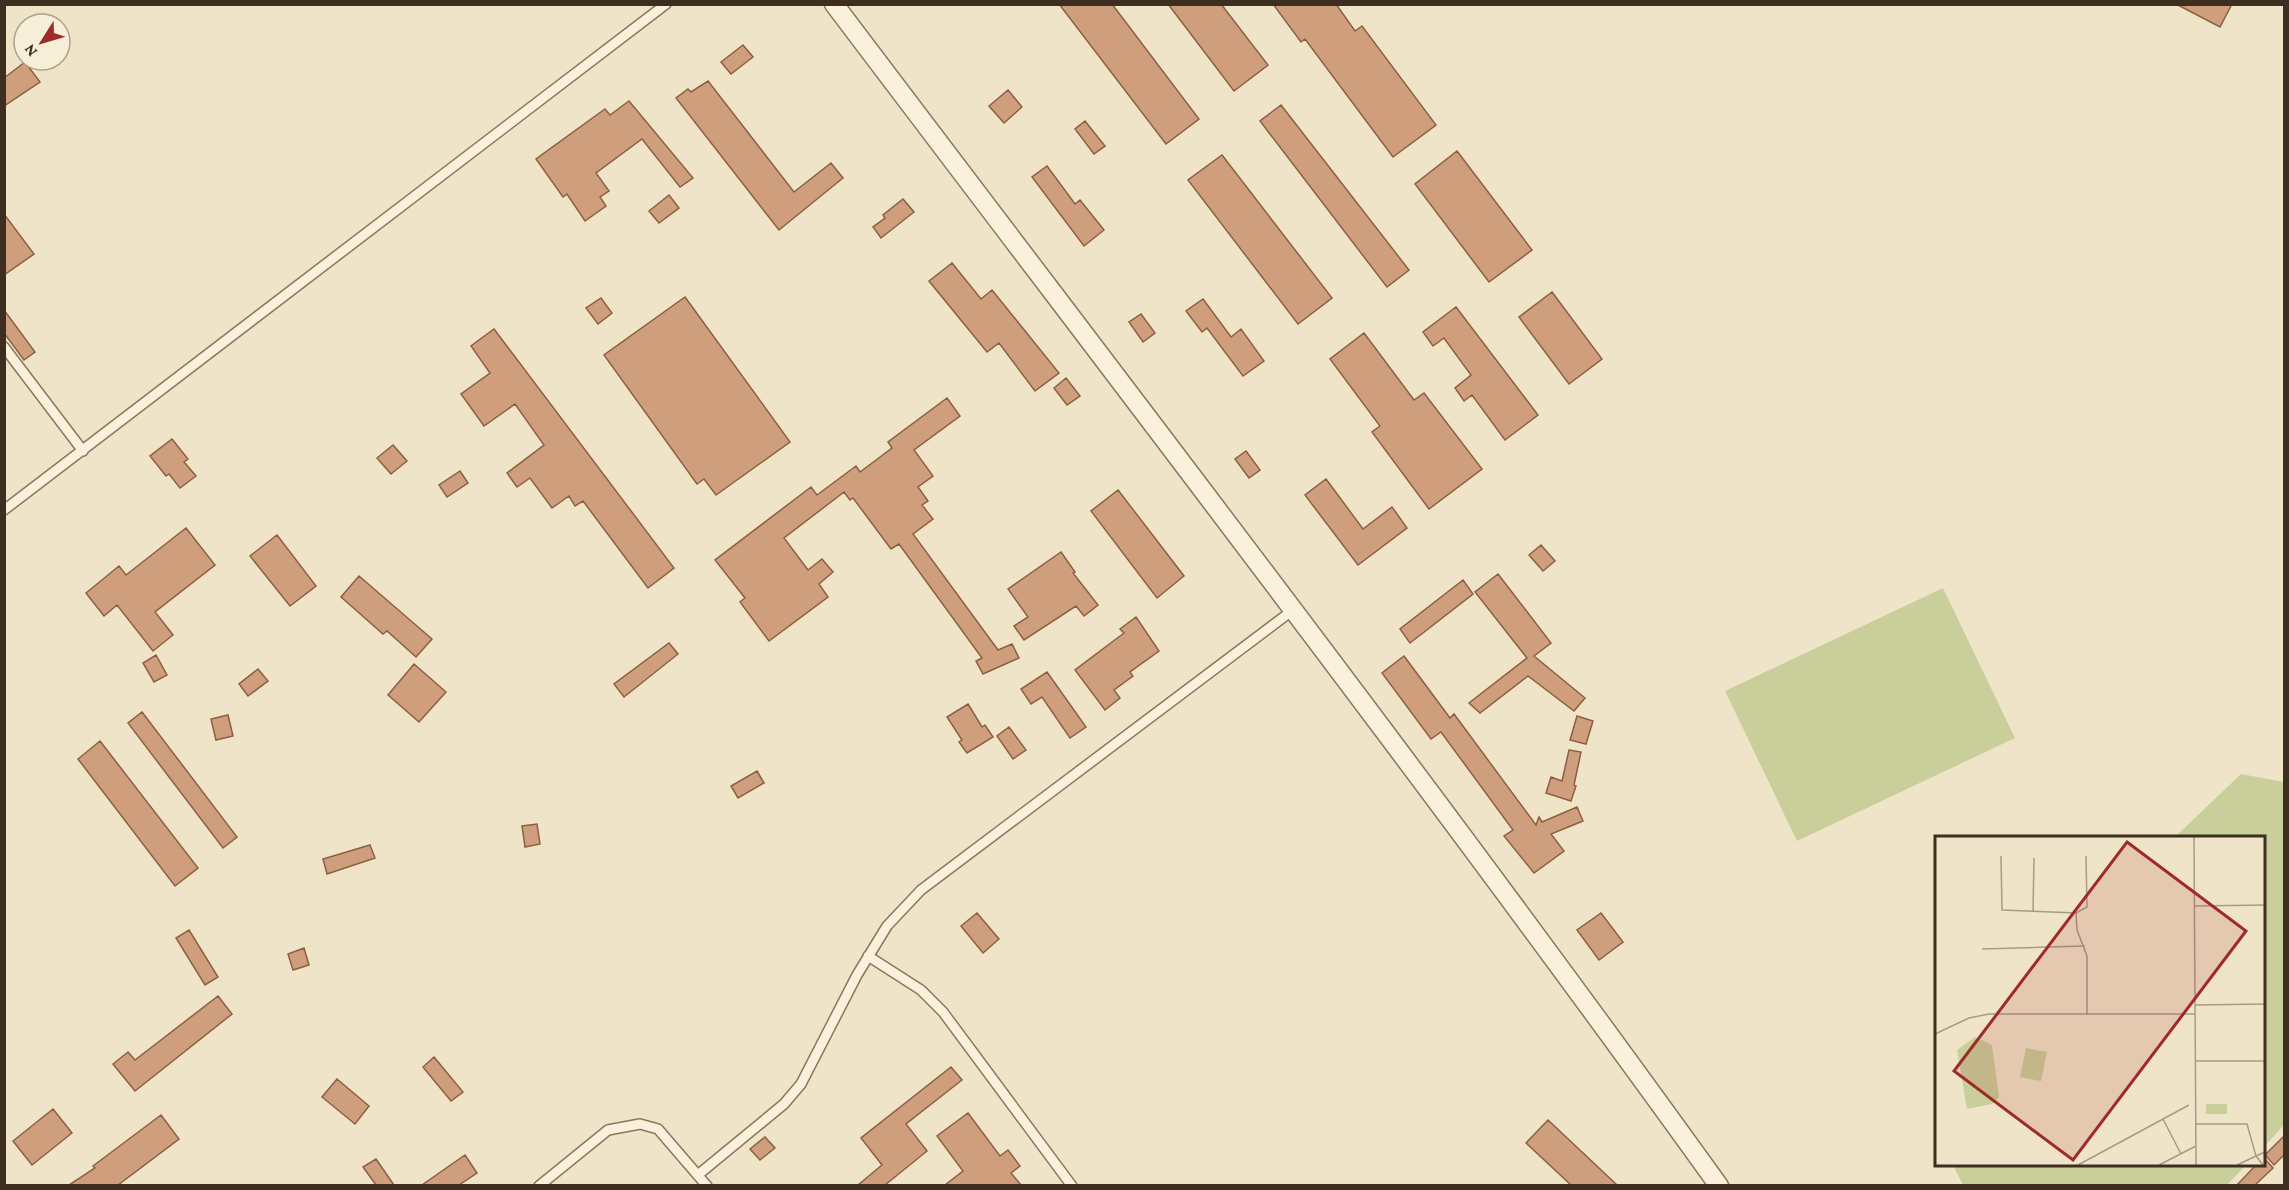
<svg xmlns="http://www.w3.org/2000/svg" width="2289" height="1190" viewBox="0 0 2289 1190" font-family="'Crimson Pro',serif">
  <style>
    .garden { fill: #c9cf9b }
    .building { fill: #cf9f7d; stroke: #8d5f41; stroke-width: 1.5 }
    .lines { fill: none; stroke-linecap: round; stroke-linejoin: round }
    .service-casing { stroke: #8d765c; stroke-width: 12 }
    .minor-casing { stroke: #8d765c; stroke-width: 21 }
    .service { stroke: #faf1dc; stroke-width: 9 }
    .minor { stroke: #faf1dc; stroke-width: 18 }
    .inset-road { fill: none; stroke: #a89b85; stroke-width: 1.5 }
    .view { fill: #9e2a2b; fill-opacity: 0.15; stroke: #9e2a2b; stroke-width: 3 }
    .inset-edge { fill: none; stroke: #3d2e20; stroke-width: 3 }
  </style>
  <rect width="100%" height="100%" fill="#f0e4c8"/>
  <path class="garden" d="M1943,588L2015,738L1797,841L1725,691Z
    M2241,774L2284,782V1125L2264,1147V838L2175,837Z
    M1953,1165H2246L2226,1186L1963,1185Z"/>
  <path class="building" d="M1059,4H1112L1199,119L1166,144Z
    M1168,4H1221L1268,65L1234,91Z
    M1273,4H1336L1355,31L1362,26L1436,125L1393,157L1305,39L1301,42Z
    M2176,4H2232L2220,27Z
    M743,45L753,57L731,74L721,62Z
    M25,62L40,82L4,106V78Z
    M708,81L794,192L831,163L843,178L779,230L676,98L688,89L691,92Z
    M1008,90L1022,107L1004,123L989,106Z
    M629,101L693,178L680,187L642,139L596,173L609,191L600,197L606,206L585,221L567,194L563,197L536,159L605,109L610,115Z
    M1281,105L1409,270L1387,287L1260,121Z
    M1085,121L1105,146L1094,154L1075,129Z
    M1457,151L1532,250L1489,282L1415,184Z
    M1222,155L1332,298L1298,324L1188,180Z
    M1047,166L1075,204L1080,200L1104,230L1084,246L1032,177Z
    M669,195L679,208L659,223L649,211Z
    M903,199L914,212L881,238L873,227L885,218L883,215Z
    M4,214L34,254L4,275Z
    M952,263L981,299L992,290L1059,373L1035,391L999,343L987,352L929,281Z
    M1552,292L1602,359L1569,384L1519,317Z
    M685,297L790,442L716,495L704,479L697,484L604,355Z
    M601,298L612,313L598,324L586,308Z
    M1203,299L1231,337L1241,329L1264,361L1243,376L1207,328L1202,332L1186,311Z
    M1456,307L1538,415L1505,440L1472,395L1464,401L1455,388L1471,375L1444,338L1433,346L1423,332Z
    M4,310L35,352L24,360L4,333Z
    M1141,314L1155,333L1143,342L1129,322Z
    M494,329L674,568L648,588L583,501L575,506L569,496L552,508L530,478L517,487L507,473L544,445L515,404L484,426L461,394L490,373L471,346Z
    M1364,333L1414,400L1424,393L1482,469L1429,509L1372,432L1380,426L1330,359Z
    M1066,378L1080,396L1067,405L1054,388Z
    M947,398L960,416L914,450L933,476L918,487L928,501L922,505L933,519L913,534L998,650L1012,644L1019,658L983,674L976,661L982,658L899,544L891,549L853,498L850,500L844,492L784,538L808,570L822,559L833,572L819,584L828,597L769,641L740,602L745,598L715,560L811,487L817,495L856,466L860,472L892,448L888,442Z
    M172,439L188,459L184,462L196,476L180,488L169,474L166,476L150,456Z
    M393,445L407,461L391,474L377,458Z
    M1246,451L1260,470L1249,478L1235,459Z
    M460,471L468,483L447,497L439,485Z
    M1326,479L1363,529L1392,507L1407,528L1358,565L1305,495Z
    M1118,490L1184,576L1157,598L1091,511Z
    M186,528L215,565L155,612L173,635L153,651L117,605L104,616L86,593L119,566L126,575Z
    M277,535L316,586L290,606L250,556Z
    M1541,545L1555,561L1543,571L1529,555Z
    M1061,552L1075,572L1073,573L1098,605L1084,616L1076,606L1024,640L1014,626L1028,617L1008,589Z
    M1498,574L1551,643L1534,656L1585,698L1574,711L1528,676L1480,713L1469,703L1527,658L1475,592Z
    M359,576L432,639L416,657L387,631L383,634L341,597Z
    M1463,580L1473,594L1410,643L1400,629Z
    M1136,617L1159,651L1130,672L1133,676L1114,690L1120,698L1105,710L1075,670L1124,633L1120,629Z
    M669,643L678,654L624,697L614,684Z
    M156,655L167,675L154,682L143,663Z
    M1404,656L1450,718L1454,714L1536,825L1539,817L1542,822L1577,807L1583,821L1551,834L1564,851L1534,873L1504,836L1513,830L1441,732L1431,739L1382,673Z
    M414,664L446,692L419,722L388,695Z
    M258,669L268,681L248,696L239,684Z
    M1047,672L1086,727L1070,738L1042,697L1031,704L1021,689Z
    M968,704L982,727L985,725L993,737L967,753L959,742L962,740L947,717Z
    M142,712L237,837L223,848L128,723Z
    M228,715L233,736L216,740L211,719Z
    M1577,716L1593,721L1586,744L1570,740Z
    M1009,727L1026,750L1013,759L997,736Z
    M100,741L198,868L175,886L78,759Z
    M1569,750L1581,752L1574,785L1576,786L1571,801L1546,793L1551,777L1562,781Z
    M757,771L764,783L738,798L731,786Z
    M537,824L540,844L525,847L522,826Z
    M370,845L375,858L327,874L323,859Z
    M977,913L999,939L983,953L961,926Z
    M1601,913L1623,942L1599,960L1577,930Z
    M189,930L218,977L205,985L176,938Z
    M304,948L309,965L293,970L288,954Z
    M218,996L232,1014L135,1091L113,1064L128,1052L135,1060Z
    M434,1057L463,1092L451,1101L423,1067Z
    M951,1067L962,1080L906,1124L927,1151L885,1185H858L882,1165L861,1138Z
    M337,1079L369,1106L355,1124L322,1097Z
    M53,1109L72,1133L32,1165L13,1141Z
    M968,1113L1000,1156L1008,1150L1020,1166L1011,1173L1021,1185H945L963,1171L937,1136Z
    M161,1115L179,1139L118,1185H69L95,1168L93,1166Z
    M1548,1120L1617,1185H1571L1526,1143Z
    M2284,1136V1155L2274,1165L2265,1155Z
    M765,1137L775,1148L760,1160L750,1149Z
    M465,1155L477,1173L459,1185H422Z
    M2264,1158L2273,1168L2255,1185H2237L2257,1164H2264Z
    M376,1159L394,1185H376L363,1167Z"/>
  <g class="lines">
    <g class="service-casing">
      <path id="service" d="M4,347L83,451
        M4,510L666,4
        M868,956L921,990L943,1012L1072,1186
        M699,1174L784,1104L801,1084L857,975L887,926L921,890L1293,610
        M539,1186L608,1130L640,1124L658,1129L707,1186"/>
    </g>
    <g class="minor-casing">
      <path id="minor" d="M834,4C1131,397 1432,787 1719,1186"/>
    </g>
    <use href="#service" class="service"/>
    <use href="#minor" class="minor"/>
  </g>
  <g transform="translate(1935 836)">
    <rect width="330" height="330" fill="#f0e4c8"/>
    <path d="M40,201L57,209L64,261L57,268L32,273L22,214ZM91,212L112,216L106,245L85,241ZM271,268H292V278H271Z" fill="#c9cf9b"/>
    <path class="inset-road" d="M259,1L261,329M66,20L67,74L141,77L152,71L151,20M260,70L330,69M98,76L99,22M141,77L142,94L152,120V179M47,113L150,110M260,169L330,168M0,198L34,182L54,178H260M261,225H330M228,283L246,318M261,288H312L321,320L330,316M143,329L254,269M224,329L261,310M302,329L321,320L328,329"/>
    <path class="view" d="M192,6L311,95L138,324L19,235Z"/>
    <rect width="330" height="330" class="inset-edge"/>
  </g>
  <rect width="2289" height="1190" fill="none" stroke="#3d2e20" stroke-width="12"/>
  <g transform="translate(42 42) rotate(233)"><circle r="28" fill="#f7eed8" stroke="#ada18e" stroke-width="1.5"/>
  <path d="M0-4.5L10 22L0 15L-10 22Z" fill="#9e2a2b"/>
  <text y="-9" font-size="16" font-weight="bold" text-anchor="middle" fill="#3d2e20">N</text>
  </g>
</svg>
